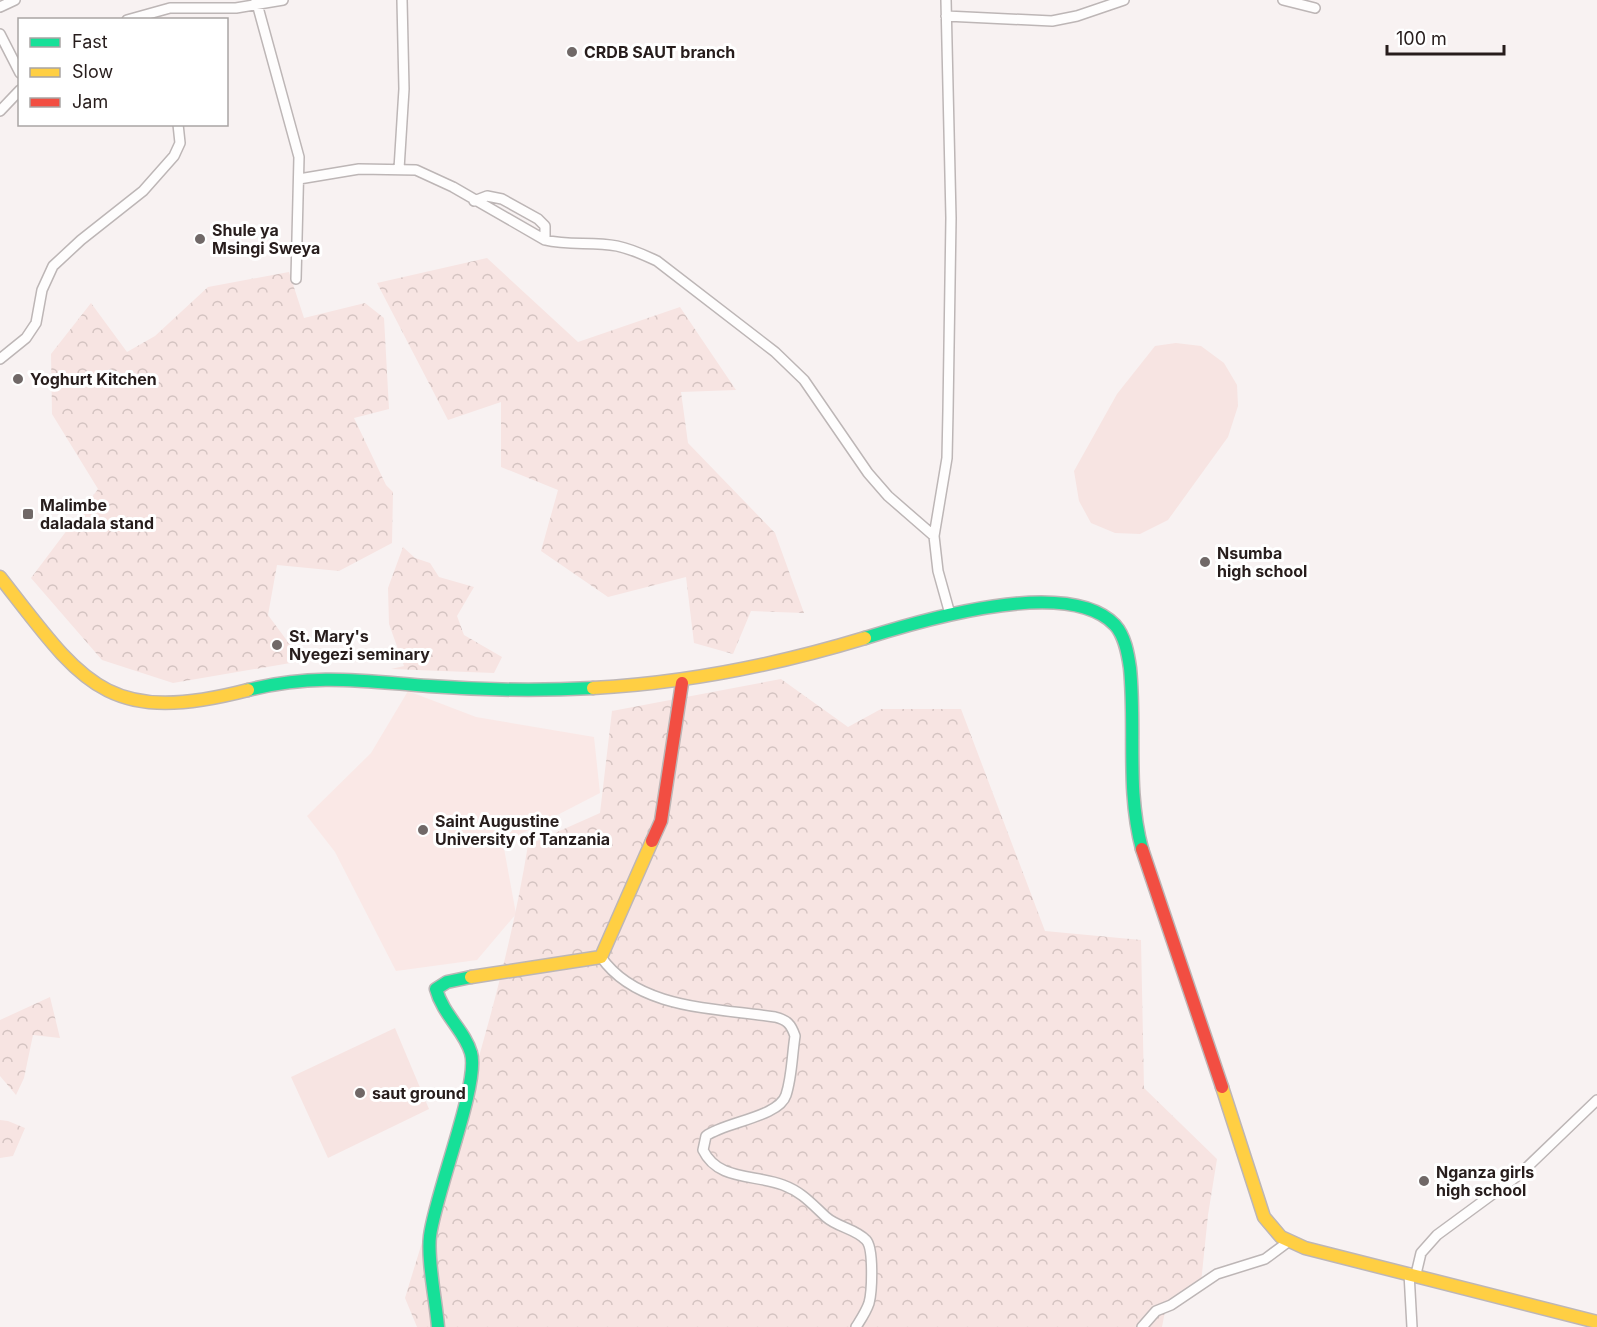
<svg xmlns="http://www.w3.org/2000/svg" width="1597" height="1327" viewBox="0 0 1597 1327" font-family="Inter,sans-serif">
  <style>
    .built { fill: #fae8e6 }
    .green { fill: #f7e4e2 }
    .forest { fill: url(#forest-crowns) }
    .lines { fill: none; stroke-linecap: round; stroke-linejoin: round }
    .street-casing { stroke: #bdb6b6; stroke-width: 12 }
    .fast-casing { stroke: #bdb6b6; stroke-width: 15 }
    .slow-casing { stroke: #bdb6b6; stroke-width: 15 }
    .jam-casing { stroke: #bdb6b6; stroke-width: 15 }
    .street { stroke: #fefdfd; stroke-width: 9 }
    .fast { stroke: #16e098; stroke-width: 12 }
    .slow { stroke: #ffcf43; stroke-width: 12 }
    .jam { stroke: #f24e42; stroke-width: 12 }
    .poi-dot { fill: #706867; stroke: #fff; stroke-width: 2 }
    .labels { text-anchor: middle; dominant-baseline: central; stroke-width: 6; stroke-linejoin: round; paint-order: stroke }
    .poi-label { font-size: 16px; font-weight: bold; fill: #271d1c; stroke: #fff; text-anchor: start }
  </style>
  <defs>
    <pattern id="forest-crowns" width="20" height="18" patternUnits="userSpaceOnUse" patternTransform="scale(1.5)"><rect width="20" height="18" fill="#f7e4e2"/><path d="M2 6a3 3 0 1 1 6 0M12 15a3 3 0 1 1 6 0" fill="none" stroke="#d4c3c1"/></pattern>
  </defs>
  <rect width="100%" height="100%" fill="#f8f2f2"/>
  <path class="built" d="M408,691L476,717L594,737L600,793L503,843L516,914L477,960L396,971L335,852L307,816L371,753Z"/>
  <path class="green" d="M1176,343L1201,346L1224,363L1237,385L1238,406L1228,437L1168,520L1140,534L1115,533L1091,523L1079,501L1074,471L1117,394L1155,346Z
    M395,1028L429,1109L328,1158L291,1077Z"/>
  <path class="forest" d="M487,258L578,342L680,307L736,390L681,392L688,443L775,533L804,613L751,611L733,654L694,643L686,577L608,597L541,551L558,490L501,467V402L448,420L377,283Z
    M289,272L304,318L365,303L384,318L389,409L354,418L386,485L393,492L392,543L339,571L277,565L268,615L302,661L173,683L102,660L31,578L98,489L52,414L51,354L91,303L127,352L155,336L208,287Z
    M403,547L415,558L430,563L439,577L474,587L457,616L464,635L502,657L494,673L391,669L404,666L389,624L388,588Z
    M781,679L848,727L881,709H961L1045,931L1141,940L1144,1088L1217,1159L1208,1215L1201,1283L1165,1311L1162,1327H417L405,1298C450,1149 503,1000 528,845L600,813L612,711Z
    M50,997L60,1038L33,1035L24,1078L16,1095L0,1076V1020Z
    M0,1120L8,1121L25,1128L13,1156L0,1158Z"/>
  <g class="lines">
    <g class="street-casing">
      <path id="street" d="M256,0L299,157L296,279
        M946,0L951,218L948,411L947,458L934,536L938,571L950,614
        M1283,0L1315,8
        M0,7L15,0
        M946,16L1052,21L1077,16L1124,0
        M127,20L170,8H236L283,0
        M0,34L20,73
        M0,111L20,90
        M399,169L404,89L402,0
        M299,179L359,169L416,170L453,187L545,240C569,246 593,241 617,246C632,249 644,255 657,261L775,352L804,380L868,473L888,496L934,536
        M474,201L487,196L502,199L538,219L545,226V240
        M0,359L26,338L36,323L42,290L53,266L81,240L143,191L174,156L180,143L178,124
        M601,957C638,1010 717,1008 775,1017C787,1020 791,1024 795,1036C792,1055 792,1077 786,1095C779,1117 725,1122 706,1136L703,1150C718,1181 754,1174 783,1185C802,1192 812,1204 826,1217C837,1227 856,1229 866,1240C874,1248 872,1292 869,1303C866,1312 861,1319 856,1327
        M1409,1273L1412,1327
        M1416,1274L1421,1253L1437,1235L1520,1174L1597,1100
        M1142,1327L1156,1311L1171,1305L1217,1274L1265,1259L1288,1242"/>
    </g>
    <g class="fast-casing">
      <path id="fast" d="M865,638C922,620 1068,576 1115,625C1125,636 1128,654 1130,668C1136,729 1126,789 1142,849
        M248,690C315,673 362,681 429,686C483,690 539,691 593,688
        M438,1327C436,1301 427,1260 430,1236C435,1194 480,1083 471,1053C465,1031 443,1015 436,989L447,982L471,977"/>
    </g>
    <g class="slow-casing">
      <path id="slow" d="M0,577C82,682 105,727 248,690
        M593,688C687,683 776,665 865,638
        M471,977L601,957L652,841
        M1222,1087L1264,1217L1281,1237L1305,1248L1597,1322"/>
    </g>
    <g class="jam-casing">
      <path id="jam" d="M652,841L661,821L682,683
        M1142,849L1222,1087"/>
    </g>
    <use href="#street" class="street"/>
    <use href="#fast" class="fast"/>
    <use href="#slow" class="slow"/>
    <use href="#jam" class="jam"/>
  </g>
  <g class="poi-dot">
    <circle cx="572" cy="52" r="6"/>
    <circle cx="200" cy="239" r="6"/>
    <circle cx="18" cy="379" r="6"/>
    <rect x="22" y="508" width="12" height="12" rx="3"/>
    <circle cx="1205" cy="562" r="6"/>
    <circle cx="277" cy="645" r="6"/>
    <circle cx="423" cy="830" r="6"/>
    <circle cx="360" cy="1093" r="6"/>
    <circle cx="1424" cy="1181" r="6"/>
  </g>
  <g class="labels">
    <g class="poi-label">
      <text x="584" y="52">CRDB SAUT branch</text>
      <text x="212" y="230">Shule ya<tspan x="212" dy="18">Msingi Sweya</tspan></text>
      <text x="30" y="379">Yoghurt Kitchen</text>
      <text x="40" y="505">Malimbe<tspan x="40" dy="18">daladala stand</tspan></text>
      <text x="1217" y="553">Nsumba<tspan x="1217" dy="18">high school</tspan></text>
      <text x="289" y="636">St. Mary's<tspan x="289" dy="18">Nyegezi seminary</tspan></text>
      <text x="435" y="821">Saint Augustine<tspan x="435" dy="18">University of Tanzania</tspan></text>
      <text x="372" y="1093">saut ground</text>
      <text x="1436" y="1172">Nganza girls<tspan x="1436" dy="18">high school</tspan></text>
    </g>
  </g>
  <rect x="18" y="18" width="210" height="108" fill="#ffffff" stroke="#a9a5a4" stroke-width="1.5"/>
  <rect x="30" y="38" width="30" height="9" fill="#16e098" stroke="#a9a5a4" stroke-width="1.5"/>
  <text x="72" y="48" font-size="18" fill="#271d1c">Fast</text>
  <rect x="30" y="68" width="30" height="9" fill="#ffcf43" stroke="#a9a5a4" stroke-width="1.5"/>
  <text x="72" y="78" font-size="18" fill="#271d1c">Slow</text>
  <rect x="30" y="98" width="30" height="9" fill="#f24e42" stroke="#a9a5a4" stroke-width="1.5"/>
  <text x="72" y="108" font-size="18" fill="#271d1c">Jam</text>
  <path d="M1387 45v9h117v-9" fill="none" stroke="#271d1c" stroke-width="3"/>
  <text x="1396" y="45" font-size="18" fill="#271d1c" stroke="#ffffff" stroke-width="4.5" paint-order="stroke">100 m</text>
</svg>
